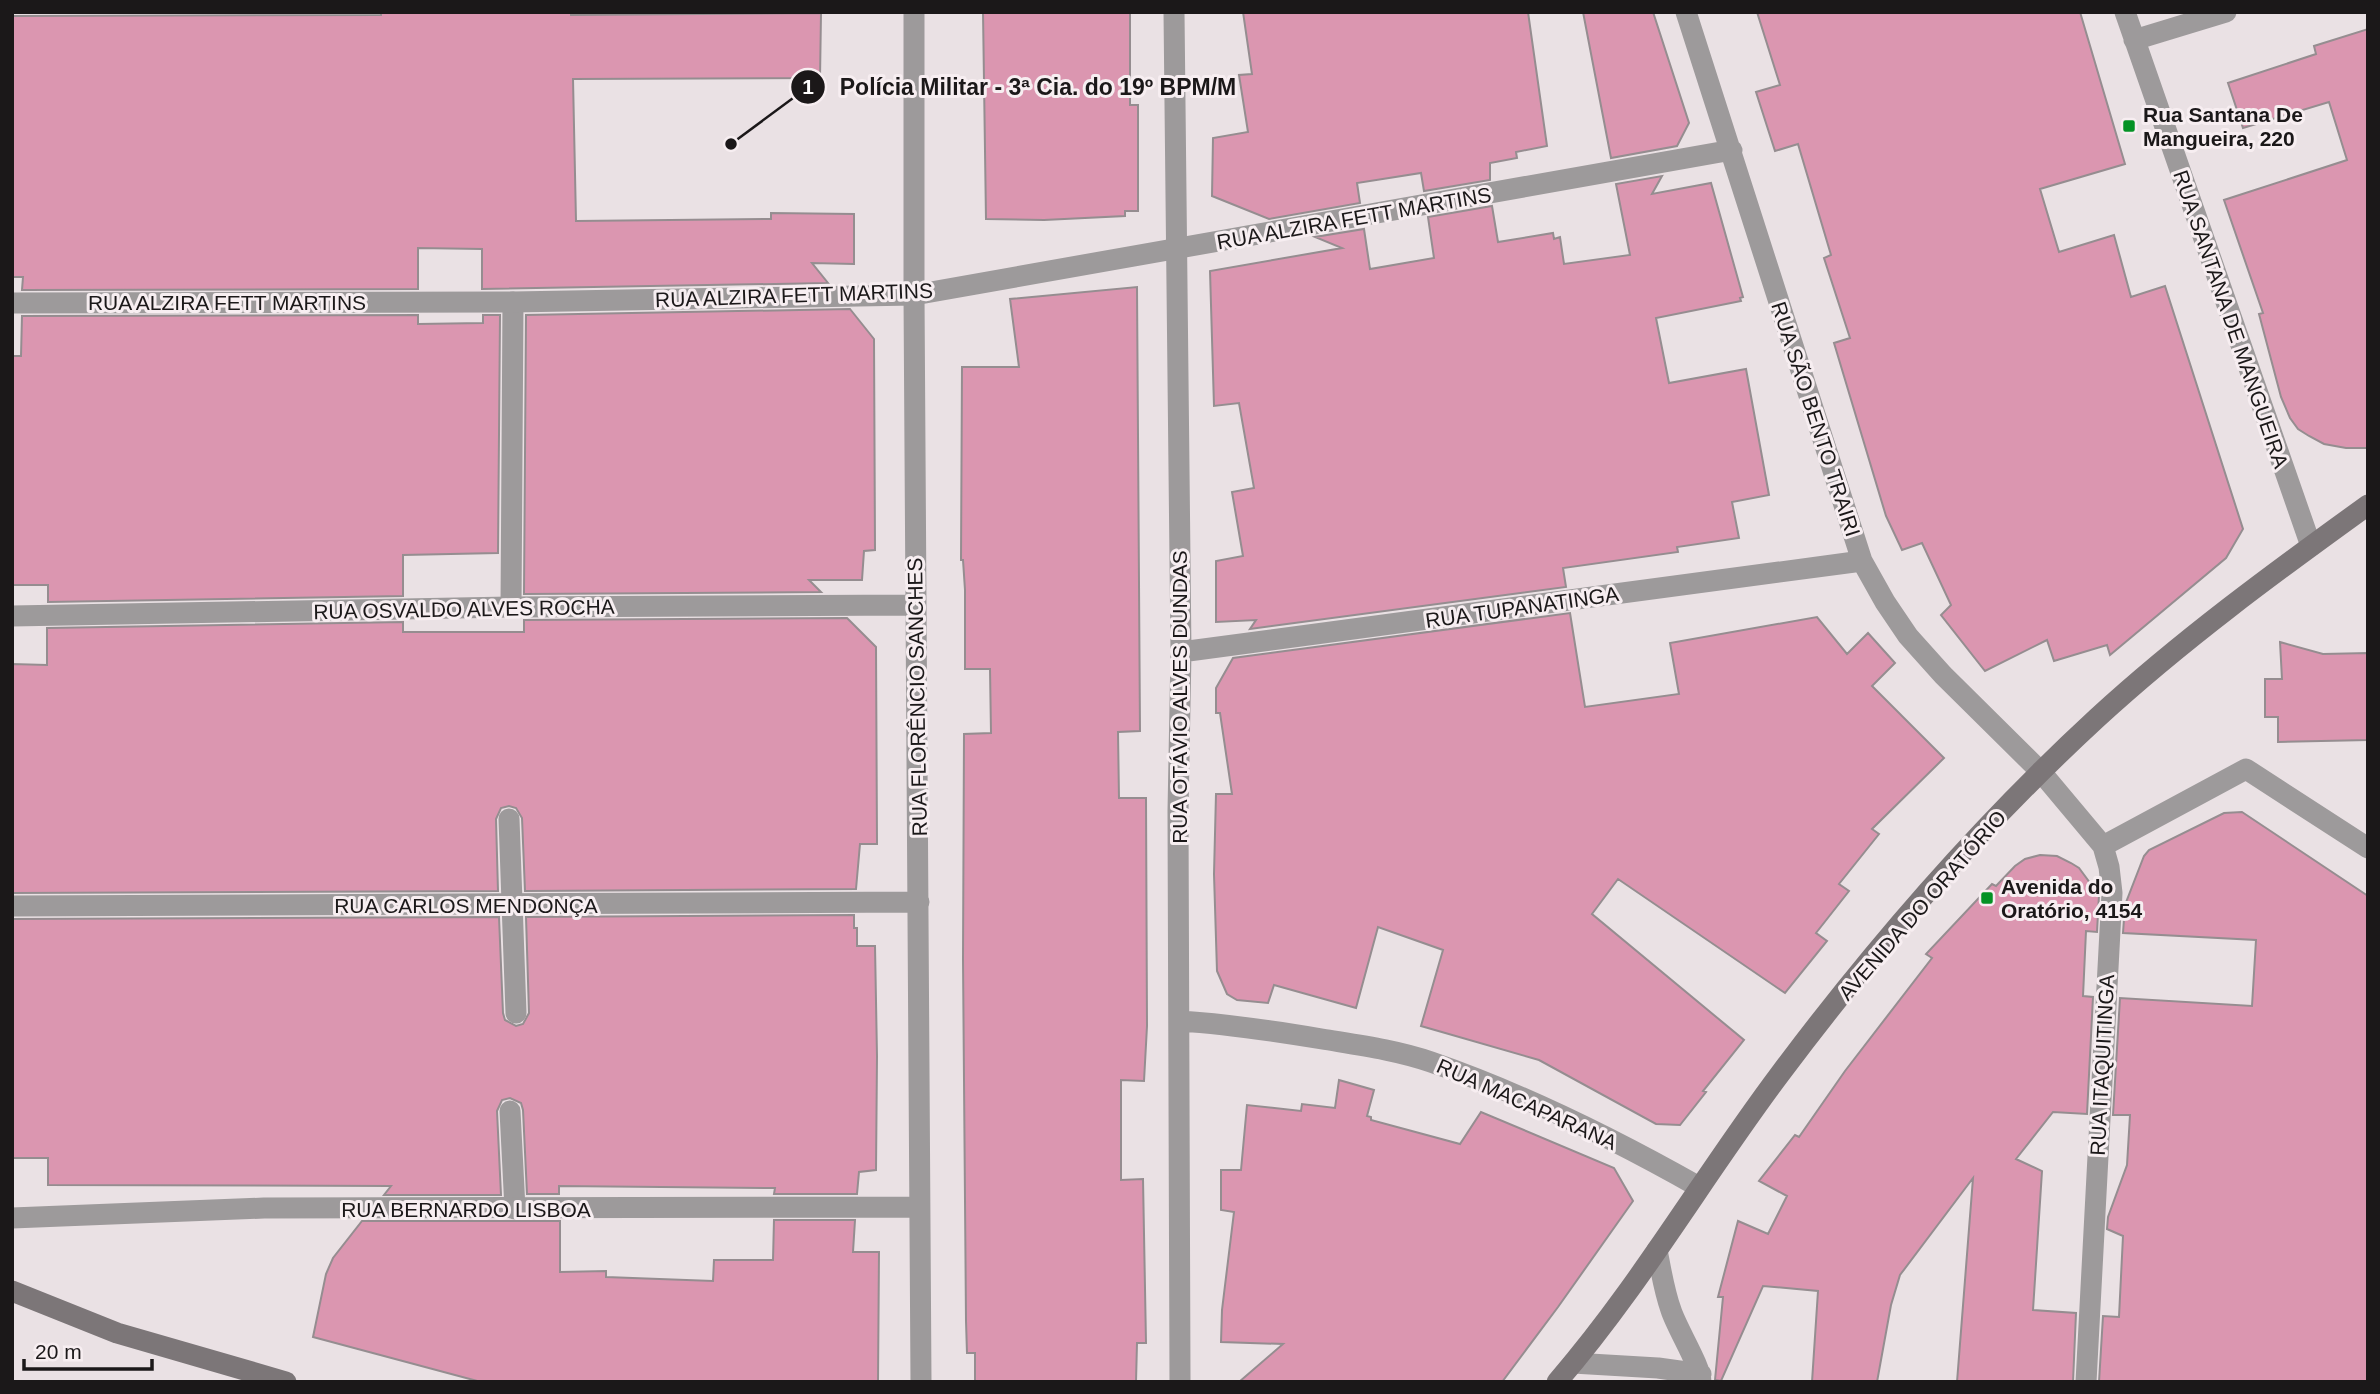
<svg xmlns="http://www.w3.org/2000/svg" width="2380" height="1394" viewBox="0 0 2380 1394" font-family="Helvetica,sans-serif">
  <style>
    .building { fill: #db96b0; stroke: #958d90; stroke-width: 2 }
    .lines { fill: none; stroke-linecap: round; stroke-linejoin: round }
    .lane { stroke: #9d9a9b; stroke-width: 21 }
    .street { stroke: #9d9a9b; stroke-width: 21 }
    .secondary { stroke: #7c7678; stroke-width: 21 }
    .poi-dot { fill: #049225; stroke: #f7eef1; stroke-width: 2.5 }
    .labels { text-anchor: middle; dominant-baseline: central; stroke-width: 6; stroke-linejoin: round; paint-order: stroke }
    .poi-label { font-size: 21px; font-weight: bold; fill: #1b1819; stroke: #f7eef1; text-anchor: start }
    .street-label { font-size: 21px; fill: #1b1819; stroke: #f7eef1 }
    .leader { fill: none; stroke: #1b1819; stroke-width: 2.5 }
    .callout-dot { fill: #1b1819; stroke: #f7eef1; stroke-width: 2.5 }
    .mark-label { font-size: 21px; text-anchor: middle; font-weight: bold; fill: #fff }
    .callout-label { font-size: 23px; text-anchor: middle; font-weight: bold; fill: #1b1819; stroke: #f7eef1; stroke-width: 6; stroke-linejoin: round; paint-order: stroke }
  </style>
  <rect width="100%" height="100%" fill="#eae1e4"/>
  <path class="building" d="M381,12L571,13V15L821,13L820,78L573,79L576,221L771,219V213L854,214V264L812,263L828,283L482,289V249L418,248V289L22,290L23,277H12V16L381,15Z
    M983,12H1130V105H1138V211H1125V216L1044,220L986,219Z
    M1243,12H1528L1547,146L1516,152L1517,158L1490,163V180L1424,191L1421,173L1357,183L1360,203L1269,219L1212,196L1213,138L1248,132L1239,75L1252,74Z
    M1583,12H1653L1689,123L1677,146L1611,158Z
    M1757,12H2080L2125,164L2040,189L2059,252L2114,235L2131,297L2165,286L2243,529L2226,558L2110,655L2107,645L2054,661L2047,640L1985,671L1941,615L1951,605L1922,543L1902,550L1886,516L1834,343L1850,338L1824,258L1831,255L1798,144L1775,151L1756,92L1780,85Z
    M2368,29V448H2346L2324,444L2309,436L2298,429L2290,418L2281,397L2259,314L2263,313L2224,200L2347,160L2329,102L2243,128L2228,83L2316,54L2314,46Z
    M1662,176L1652,194L1711,183L1743,297L1740,298L1741,301L1656,318L1669,383L1746,369L1769,495L1732,502L1739,538L1677,547L1678,552L1563,568L1566,587L1250,629L1256,620L1216,622V561L1243,556L1232,492L1254,488L1239,403L1214,406L1210,271L1342,248L1315,237L1364,229L1370,269L1434,258L1428,217L1492,206L1498,242L1553,233L1554,239L1560,237L1564,264L1630,255L1616,184Z
    M1137,287L1140,731L1118,732L1119,798H1146L1147,1026L1144,1081L1121,1080V1180L1143,1179L1146,1343H1137L1136,1382H975V1353H967L966,1321L963,959L964,734L991,733L990,669H965V590L963,560H961L962,367H1019L1010,299Z
    M850,309L874,339L875,550L864,551L862,580H809L821,592L524,594L526,315Z
    M418,315V324L483,323V315H500L498,553L403,555V596L48,602V585H12V356H21L22,316Z
    M1570,613L1585,707L1679,694L1670,643L1817,617L1847,654L1868,633L1895,663L1872,686L1944,758L1872,829L1879,834L1839,884L1849,891L1816,933L1827,941L1785,993L1618,879L1592,914L1744,1040L1703,1091L1706,1092L1680,1125L1656,1124L1539,1060L1421,1026L1443,950L1378,927L1356,1008L1274,985L1268,1003L1237,1000L1227,994L1217,971L1214,874L1216,794H1232L1220,713H1216V688L1233,658Z
    M847,618L876,647L877,844H860L856,889L525,891L522,818L516,808L509,806L501,808L496,819L498,891L12,893V664L47,665V628L403,622V632H524V620Z
    M2280,642L2323,654L2368,653V740L2278,742V717H2265V679H2282Z
    M2242,812L2368,896V1382H2099L2103,1316L2119,1317L2123,1236L2107,1229L2108,1217L2127,1165L2130,1115H2113L2120,998L2252,1006L2256,940L2123,933L2125,905L2144,856L2149,850L2224,813Z
    M2040,855L2057,856L2071,863L2079,868L2099,895L2097,932L2086,931L2083,996L2093,997L2087,1114L2053,1112L2016,1159L2042,1171L2033,1310L2076,1313L2073,1382H1957L1973,1178L1900,1275L1891,1305L1877,1382H1812L1818,1291L1763,1286L1721,1381L1715,1380L1723,1297H1718L1738,1221L1768,1234L1787,1196L1759,1181L1795,1135L1799,1137L1845,1071L1932,958L1926,954L1992,884L1996,886L2015,866L2025,859Z
    M854,915V928H857V946H875L877,1056L876,1170L859,1172L857,1194H774L775,1188L559,1186V1194H527L523,1110L521,1103L510,1098L502,1100L497,1111L501,1195H384L391,1186L48,1185V1158H12V919L499,917L503,1013L505,1020L516,1026L523,1024L529,1013L526,917Z
    M1339,1080L1374,1090L1367,1116L1371,1117V1120L1460,1144L1481,1112L1614,1168L1633,1201L1558,1307L1502,1382H1239L1283,1344L1221,1342L1222,1310L1234,1212L1221,1210V1170H1241L1247,1105L1301,1111L1302,1104L1335,1108Z
    M774,1220H855L853,1252H879L878,1382H481L313,1337L326,1274L333,1258L362,1221H560V1272L606,1271V1277L713,1281L714,1260H773Z"/>
  <g class="lines">
    <path class="lane" d="M511,607L513,302
      M509,819L516,1013
      M510,1111L515,1209"/>
    <path class="street" d="M914,12V295L921,1382
      M1174,12L1181,652L1178,811L1180,1382
      M1686,12L1862,561L1885,602L1908,636L1943,675L2041,772L2103,846L2109,867L2112,893L2086,1382
      M2125,12L2311,546
      M2134,40L2226,12
      M12,303L513,302L914,295L1732,150
      M12,616L511,607L916,605
      M1181,652L1862,561
      M2103,846L2246,769L2368,848
      M12,906L919,902
      M1180,1021C1228,1024 1274,1031 1322,1039C1358,1045 1396,1050 1431,1062C1524,1094 1614,1139 1699,1187
      M12,1218L264,1208L919,1207
      M1657,1250C1661,1270 1664,1291 1671,1310C1677,1329 1701,1366 1701,1382
      M1573,1363L1658,1368L1701,1374"/>
    <path class="secondary" d="M12,1291L117,1333L286,1382
      M1557,1382C1640,1286 1704,1175 1780,1074C1875,947 1981,825 2097,718C2182,640 2275,572 2368,505"/>
  </g>
  <g class="poi-dot">
    <rect x="2122" y="119" width="14" height="14" rx="3.5"/>
    <rect x="1980" y="891" width="14" height="14" rx="3.5"/>
  </g>
  <g class="labels">
    <g class="poi-label">
      <text x="2143" y="114">Rua Santana De<tspan x="2143" dy="24">Mangueira, 220</tspan></text>
      <text x="2001" y="886">Avenida do<tspan x="2001" dy="24">Oratório, 4154</tspan></text>
    </g>
    <g class="street-label">
      <text transform="translate(1354 218) rotate(-10)">RUA ALZIRA FETT MARTINS</text>
      <text transform="translate(794 295) rotate(-2)">RUA ALZIRA FETT MARTINS</text>
      <text x="227" y="302">RUA ALZIRA FETT MARTINS</text>
      <text transform="translate(2231 319) rotate(71)">RUA SANTANA DE MANGUEIRA</text>
      <text transform="translate(1816 419) rotate(72)">RUA SÃO BENTO TRAIRI</text>
      <text transform="translate(1522 607) rotate(-8)">RUA TUPANATINGA</text>
      <text transform="translate(464 609) rotate(-1)">RUA OSVALDO ALVES ROCHA</text>
      <text transform="translate(917 697) rotate(-91)">RUA FLORÊNCIO SANCHES</text>
      <text transform="translate(1179 697) rotate(-90)">RUA OTÁVIO ALVES DUNDAS</text>
      <text x="466" y="905">RUA CARLOS MENDONÇA</text>
      <text transform="translate(1922 905) rotate(-49)">AVENIDA DO ORATÓRIO</text>
      <text transform="translate(2102 1065) rotate(-87)">RUA ITAQUITINGA</text>
      <text transform="translate(1527 1104) rotate(24)">RUA MACAPARANA</text>
      <text x="466" y="1209">RUA BERNARDO LISBOA</text>
    </g>
  </g>
  <path class="leader" d="M731 144L808 87"/>
  <g class="callout-dot">
    <circle cx="731" cy="144" r="7"/>
    <circle cx="808" cy="87" r="18"/>
  </g>
  <g class="mark-label">
    <text x="808" y="94">1</text>
  </g>
  <g class="callout-label">
    <text x="1038" y="95">Polícia Militar - 3ª Cia. do 19º BPM/M</text>
  </g>
  <rect width="2380" height="1394" fill="none" stroke="#1b1819" stroke-width="28"/>
  <path d="M24 1359v10h128v-10" fill="none" stroke="#1b1819" stroke-width="3.5"/>
  <text x="35" y="1359" font-size="21" fill="#1b1819" stroke="#f7eef1" stroke-width="5" paint-order="stroke">20 m</text>
</svg>
